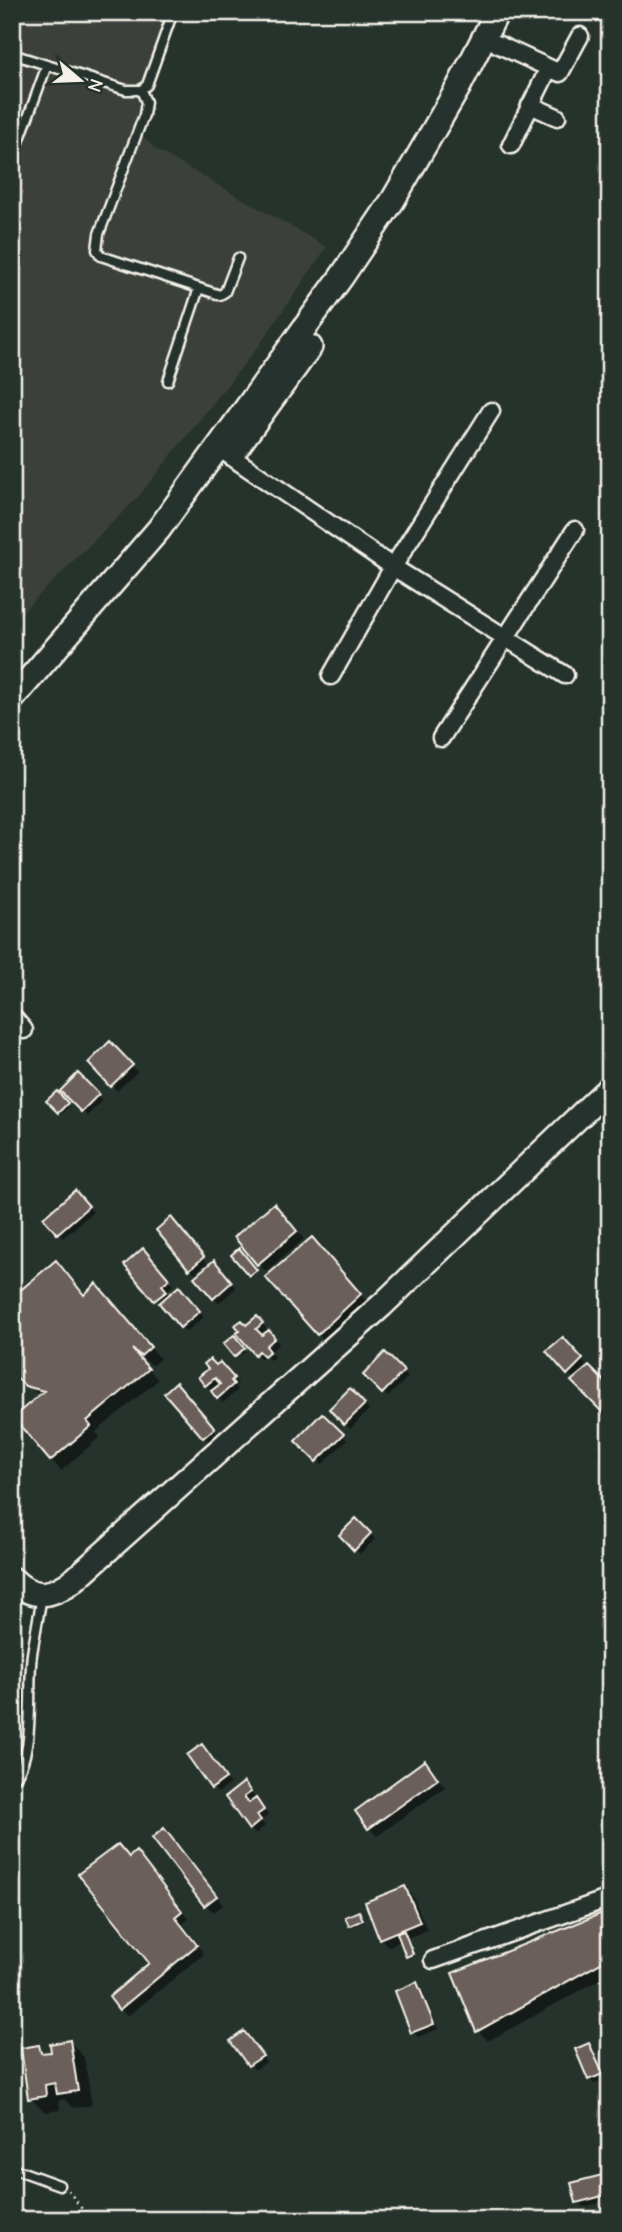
<svg xmlns="http://www.w3.org/2000/svg" width="622" height="2232" viewBox="0 0 622 2232" font-family="'Comic Neue',sans-serif">
  <style>
    .built { fill: #3b403a }
    .shadow { fill: #0007 }
    .building { fill: #6b5e5a; stroke: #f4f1e8; stroke-width: 2 }
    .lines { fill: none; stroke-linecap: round; stroke-linejoin: round }
    .lane-casing { stroke: #f4f1e8; stroke-width: 13 }
    .street-casing { stroke: #f4f1e8; stroke-width: 21 }
    .secondary-casing { stroke: #f4f1e8; stroke-width: 28 }
    .path { stroke: #f4f1e8; stroke-width: 2.5; stroke-dasharray: 2 5; stroke-linecap: butt }
    .lane { stroke: #26332d; stroke-width: 8 }
    .street { stroke: #26332d; stroke-width: 16 }
    .secondary { stroke: #26332d; stroke-width: 23 }
  </style>
  <rect width="100%" height="100%" fill="#26332d"/>
  <filter id="ink" filterUnits="userSpaceOnUse"><feTurbulence type="fractalNoise" baseFrequency=".0143" numOctaves="2"/><feDisplacementMap in="SourceGraphic" scale="14" xChannelSelector="R" yChannelSelector="G"/><feConvolveMatrix kernelMatrix="1 2 1 2 8 2 1 2 1" color-interpolation-filters="sRGB"/></filter>
  <g filter="url(#ink)">
    <path class="built" d="M12,12H169L136,129L155,149L327,247L260,344L138,497L12,622Z"/>
    <path class="shadow" d="M110,1044L137,1072L117,1091L90,1063Z
      M78,1076L102,1100L87,1116L63,1091Z
      M57,1093L69,1106L61,1114L49,1101Z
      M80,1197L93,1212L63,1238L58,1233Z
      M282,1213L304,1239L266,1271L258,1263Z
      M175,1225L207,1263L195,1273L190,1268Z
      M322,1249L370,1306L328,1344L318,1334Z
      M148,1256L173,1285L166,1291L170,1296L184,1293L204,1317L186,1332L127,1265Z
      M219,1267L236,1288L219,1303L214,1298Z
      M12,1287L18,1294L107,1296L160,1359L152,1365L137,1355L158,1380L96,1432L100,1437L61,1471L16,1418L40,1396L12,1370Z
      M257,1318L267,1329L260,1335L274,1337L279,1344L270,1352L274,1357L270,1360L265,1355L261,1359L256,1354L247,1327Z
      M234,1337L246,1351L237,1358L225,1345Z
      M568,1344L586,1365L575,1380L568,1373Z
      M385,1355L408,1377L388,1397L365,1375Z
      M216,1367L225,1369L238,1384L235,1387L238,1390L223,1403L201,1378Z
      M181,1390L218,1434L209,1442L204,1437Z
      M350,1391L369,1410L350,1429L331,1409Z
      M322,1416L347,1440L322,1465L298,1441Z
      M356,1520L375,1539L360,1554L341,1535Z
      M207,1752L230,1784L218,1793L213,1788Z
      M425,1763L445,1787L377,1836L369,1828Z
      M249,1790L268,1815L261,1821L265,1826L255,1834L227,1797Z
      M172,1838L223,1905L214,1912L206,1905Z
      M129,1859L144,1861L189,1919L181,1925L204,1954L128,2016L120,2009L151,1963Z
      M405,1888L413,1896L427,1930L407,1938L414,1956L409,1958L401,1941L388,1946L380,1938Z
      M610,1912V1974L488,2041L478,2031L454,1974Z
      M359,1913L364,1922L352,1927L350,1925Z
      M417,1984L422,1989L438,2029L418,2037L413,2032Z
      M249,2038L266,2062L255,2070L233,2042Z
      M70,2042L84,2057L92,2105L74,2108L64,2099L59,2100L60,2110L45,2112L30,2098L39,2047L47,2054Z
      M589,2045L606,2079L594,2084L589,2079Z
      M610,2175V2200L583,2207L578,2202Z"/>
    <path class="building" d="M110,1041L133,1065L110,1087L88,1063Z
      M78,1073L99,1094L81,1112L60,1091Z
      M57,1091L68,1103L58,1113L46,1101Z
      M75,1190L89,1206L57,1234L43,1218Z
      M274,1203L297,1231L257,1265L234,1237Z
      M171,1217L204,1257L189,1270L156,1230Z
      M312,1237L361,1294L317,1335L265,1277Z
      M143,1248L169,1279L162,1285L167,1291L154,1301L124,1265Z
      M239,1248L257,1270L249,1276L231,1255Z
      M56,1260L84,1295L96,1283L151,1347L141,1356L132,1349L149,1369L87,1421L91,1426L50,1461L13,1417L44,1391L25,1386L12,1373V1287L17,1293Z
      M214,1260L232,1282L213,1299L194,1277Z
      M179,1286L200,1311L180,1328L159,1303Z
      M257,1316L263,1323L256,1329L262,1335L269,1330L275,1338L266,1346L270,1351L264,1356L259,1351L255,1355L236,1333L240,1331L235,1325L242,1320L246,1325Z
      M234,1335L245,1348L234,1357L223,1344Z
      M563,1337L583,1359L567,1375L546,1351Z
      M385,1352L404,1371L382,1394L363,1375Z
      M210,1359L216,1365L220,1362L234,1378L231,1381L234,1384L217,1399L211,1391L220,1384L215,1378L205,1386L198,1377L208,1369L204,1364Z
      M589,1366L610,1387V1420L571,1381Z
      M176,1382L215,1428L203,1438L164,1393Z
      M350,1388L365,1404L344,1425L329,1409Z
      M322,1413L344,1434L316,1462L295,1441Z
      M356,1518L371,1533L354,1551L339,1535Z
      M202,1744L226,1778L211,1789L187,1755Z
      M425,1760L438,1779L368,1829L355,1811Z
      M244,1782L251,1792L244,1797L249,1803L256,1798L264,1810L257,1815L261,1820L249,1830L225,1797Z
      M164,1828L217,1896L204,1906L152,1838Z
      M118,1844L129,1857L136,1851L182,1911L175,1917L197,1945L119,2010L109,1997L149,1963L78,1874Z
      M405,1886L420,1922L379,1939L365,1902Z
      M610,1910V1958L476,2032L452,1973Z
      M359,1911L363,1920L349,1926L345,1917Z
      M404,1931L413,1954L406,1957L397,1933Z
      M417,1982L434,2024L411,2033L395,1991Z
      M244,2031L263,2056L248,2066L230,2041Z
      M70,2040L78,2091L57,2094L55,2083L45,2085L46,2096L28,2099L21,2048L39,2045L41,2053L51,2052L50,2044Z
      M589,2043L603,2074L588,2080L575,2049Z
      M610,2173V2194L576,2203L571,2183Z"/>
    <g class="lines">
      <g class="lane-casing">
        <path id="lane" d="M12,54L126,90H141L147,85L173,12
          M141,90L146,102L144,115L99,234L97,250L101,256L220,295L225,292L238,258
          M12,161L47,65
          M168,381L199,288
          M12,1782C37,1754 27,1690 32,1654C35,1634 39,1615 42,1595
          M12,2168L59,2185"/>
      </g>
      <g class="street-casing">
        <path id="street" d="M497,44L560,73L580,36
          M530,105L557,117
          M511,145L549,68
          M220,449L393,567L565,675
          M331,676L393,567L491,411
          M441,738L575,530
          M12,1016L24,1030
          M433,1960L610,1898"/>
      </g>
      <g class="secondary-casing">
        <path id="secondary" d="M237,447L310,347
          M12,699L159,529L342,276L393,200L458,88L497,12
          M12,1579C33,1600 52,1597 75,1579L382,1305L610,1087"/>
      </g>
      <path class="path" d="M68,2190L90,2220"/>
      <use href="#lane" class="lane"/>
      <use href="#street" class="street"/>
      <use href="#secondary" class="secondary"/>
    </g>
  </g>
  <rect width="622" height="2232" fill="none" stroke="#26332d" stroke-width="42"/>
  <rect x="21" y="21" width="580" height="2190" fill="none" stroke="#f4f1e8" stroke-width="2.5" filter="url(#ink)"/>
  <g transform="translate(80 80) rotate(109)" stroke="#26332d" stroke-width="5" paint-order="stroke">
  <path d="M0-5L12 26L0 18L-12 26Z" fill="#f4f1e8"/>
  <text y="-10" font-size="19" font-weight="bold" text-anchor="middle" fill="#f4f1e8">N</text>
  </g>
</svg>
